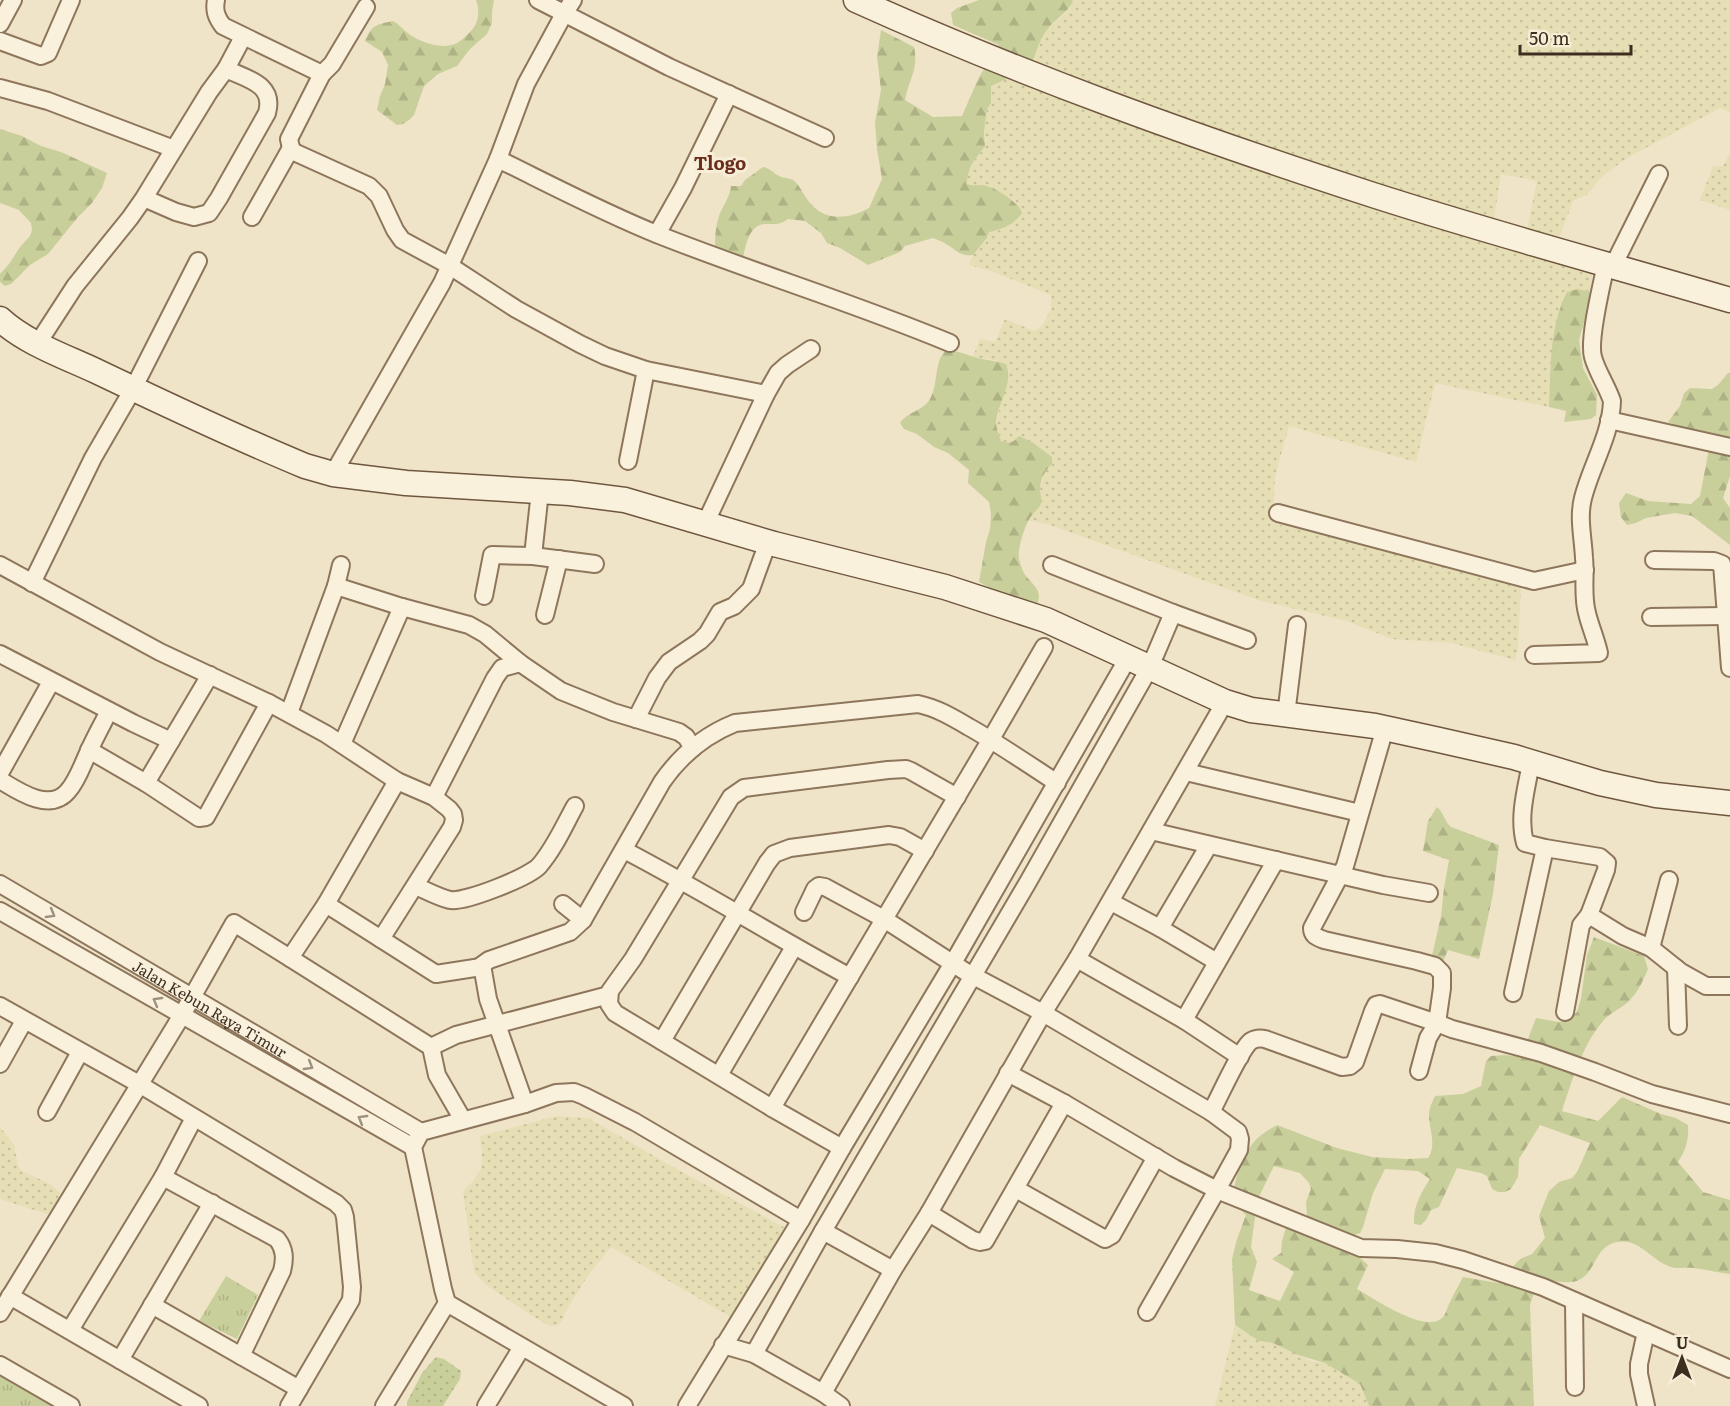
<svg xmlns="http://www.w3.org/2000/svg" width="1730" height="1406" viewBox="0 0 1730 1406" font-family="Literata,serif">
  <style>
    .farmland { fill: url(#farmland-dots) }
    .grass { fill: url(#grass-dots) }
    .forest { fill: url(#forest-firs); fill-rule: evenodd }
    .park { fill: url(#park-tufts) }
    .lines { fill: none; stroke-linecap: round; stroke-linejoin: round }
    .street-casing { stroke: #8d765c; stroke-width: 20 }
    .secondary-casing { stroke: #6f573f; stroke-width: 27 }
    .street { stroke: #faf1dc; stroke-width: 16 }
    .secondary { stroke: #faf1dc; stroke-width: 24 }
    .oneway { stroke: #9c907e }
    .labels { text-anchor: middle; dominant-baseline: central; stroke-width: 6; stroke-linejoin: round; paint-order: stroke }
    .street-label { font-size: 15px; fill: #3d2e20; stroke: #f7eed8 }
    .quarter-label { font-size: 18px; font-weight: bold; fill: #6b2e1e; stroke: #f7eed8 }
  </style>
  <defs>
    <pattern id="farmland-dots" width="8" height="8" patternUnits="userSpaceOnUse" patternTransform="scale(1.5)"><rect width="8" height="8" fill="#e6deb5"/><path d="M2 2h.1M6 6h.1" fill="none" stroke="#c6bf9b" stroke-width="1.8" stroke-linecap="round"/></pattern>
    <pattern id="grass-dots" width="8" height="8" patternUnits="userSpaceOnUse" patternTransform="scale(1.5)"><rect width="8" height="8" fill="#c9cf9b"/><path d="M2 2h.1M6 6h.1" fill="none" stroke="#aeb285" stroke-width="1.8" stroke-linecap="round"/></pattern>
    <pattern id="forest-firs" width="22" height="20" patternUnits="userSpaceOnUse" patternTransform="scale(1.5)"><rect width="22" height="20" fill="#c9cf9b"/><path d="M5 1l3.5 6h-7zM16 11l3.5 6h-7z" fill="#aeb285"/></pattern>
    <pattern id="park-tufts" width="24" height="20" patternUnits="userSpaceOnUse" patternTransform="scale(1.5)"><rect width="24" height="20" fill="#c9cf9b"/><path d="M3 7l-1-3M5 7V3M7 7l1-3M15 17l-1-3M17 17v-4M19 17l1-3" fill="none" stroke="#aeb285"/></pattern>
  </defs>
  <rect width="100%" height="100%" fill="#f0e4c8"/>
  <path class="farmland" d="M1073,0H1730V112L1720,108L1627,158L1604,175L1586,195L1573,201L1560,236L1527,229L1537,181L1501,174L1491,238L1593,267L1590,292L1578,289L1560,307L1551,359L1549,407L1435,383L1416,462L1289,426L1275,476L1273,523L1521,584L1518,648L1515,660L1452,643L1392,639L1347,621L1261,601L1050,525L1028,520L1041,503L1040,485L1047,469L1052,464L1015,441L1008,443L1001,441L996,426L997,419L1009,371L1005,364L993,360L973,357L980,339L995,342L1005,319L1034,331L1042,326L1051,309V295L989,270L969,265L973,255L987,239L989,232L1000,230L1018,219L1016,202L1000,192L980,185L973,186L967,184L968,176L972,163L981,152L986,140L984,132L987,109L991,103V86L1004,79L1010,78L1040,41L1047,29L1067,12Z
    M1730,153V210L1700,200L1713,166H1723Z
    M557,1116L588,1118L682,1172L784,1227L773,1250L734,1319L611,1247L587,1277L565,1312L563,1319L558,1325L551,1326L537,1319L486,1285L474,1272L463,1191L473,1181L481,1169L482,1154L480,1136Z
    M0,1127L14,1145L18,1166L22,1171L50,1184L60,1193L55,1209L47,1214L0,1199Z
    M1235,1325L1259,1341L1273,1343L1298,1355L1311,1361L1325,1363L1360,1384L1369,1406H1215Z"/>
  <path class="grass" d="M436,1357L444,1359L461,1371L460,1379L443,1406H407V1402L422,1373Z"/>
  <path class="forest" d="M476,0H494L492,12V23L487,34L470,49L457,66L438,74L424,86L414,115L409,120L403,124L397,125L377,110L380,96L385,84L388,65L382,52L365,41C372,24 376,25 393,21C398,24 400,26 404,30C416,41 441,51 457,43C462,40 467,35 471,31C479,22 480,11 476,0Z
    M979,0H1073C1068,14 1055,18 1047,30C1039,40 1035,54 1031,67L991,86V103L987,109L984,132L985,146C974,162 969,163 967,184C972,186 977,185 982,185C995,187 1018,201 1022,213C1015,224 1002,230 989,232L987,238L973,255C960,257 957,250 946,244C942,241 937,240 933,238L905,246L900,252L868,265L840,248L827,243L821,233L805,221L788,219C780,225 775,224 765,224C749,225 746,245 743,258L715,247C715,235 716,224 720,213C725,203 730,196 731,186H741L745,180L763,167C770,168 773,173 779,176C783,178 788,178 793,180C798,183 803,193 807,199C823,222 846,220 869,208L882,179L877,149L875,122L881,90L877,57L881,30L914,47C919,70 909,78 905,100L933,117L962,116L979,77L999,45L953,25L951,13L957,8Z
    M0,129L22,136L41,146L61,152L107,173L102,188L92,203L78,217L48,254L30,265L11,284L5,286L0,282V274L9,264L20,247L30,236L32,230L31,223L19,210L0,203Z
    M1578,289L1590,292L1588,308L1579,340L1583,368L1597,395L1596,415L1591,419L1564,422L1566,411L1549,407C1551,368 1549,327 1567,292Z
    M947,349C956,351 963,353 971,356C982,360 993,360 1006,364C1014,383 998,403 996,422C996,428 999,435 1001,441C1009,444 1014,442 1019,436L1032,442L1052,457V464C1045,470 1040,480 1040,489C1040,493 1042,499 1041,503C1039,509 1033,513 1030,518C1025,525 1017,550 1019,559C1020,564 1023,572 1026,576C1034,586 1043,591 1037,604L992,589L979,582L986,542L990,529L991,514L989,502L968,483L969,470L948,453L934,447L917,434L904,429L900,423C907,412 923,411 930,399C939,384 933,361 947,349Z
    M1728,373H1730V476L1723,498L1730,508V545L1692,516L1675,513L1646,518L1636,523L1627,525L1621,517L1619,503L1626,493L1648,501L1691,504L1700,496L1708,454L1707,437L1668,422L1680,406L1684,393L1690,388L1712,389L1718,385Z
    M1437,807C1444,813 1444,821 1451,827L1499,845L1493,894L1479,959L1448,950L1442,964L1432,956L1441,916L1444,888L1449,860L1423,851L1428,821Z
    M1594,937L1644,956L1648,969C1643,981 1638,992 1629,1001C1621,1009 1612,1011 1603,1021C1581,1048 1573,1078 1562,1111L1598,1121L1622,1097L1661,1114L1676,1118L1688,1125C1689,1140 1686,1150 1678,1162L1703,1192L1730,1200V1274C1718,1273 1706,1269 1693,1268C1684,1267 1675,1270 1666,1265C1649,1257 1638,1238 1617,1242C1594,1247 1597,1271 1579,1280C1571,1285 1550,1280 1538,1280L1530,1305L1534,1406H1369L1360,1384L1325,1363L1298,1355L1273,1343L1259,1341L1235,1325L1232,1259L1237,1239L1246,1215L1232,1201C1234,1180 1244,1148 1261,1135C1266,1131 1272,1128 1277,1125L1337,1148L1372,1157L1406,1159L1428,1158C1437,1146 1429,1129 1429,1115C1429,1109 1432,1102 1435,1096L1463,1094L1481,1086L1486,1061L1491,1056L1505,1055L1521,1057L1536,1018L1559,1022L1571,1017L1577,1012L1581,999L1587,955ZM1540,1125L1590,1143L1577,1172L1572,1178L1559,1182L1549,1191L1539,1216L1545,1238L1532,1254L1520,1259L1498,1283L1463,1277C1459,1285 1454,1293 1450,1302C1447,1307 1446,1315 1442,1318C1425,1334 1373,1298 1357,1289L1368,1265L1358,1256L1286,1228L1282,1241L1281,1253L1272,1259L1294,1272L1280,1301L1249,1290L1257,1262L1251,1247L1255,1217L1252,1211L1274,1166L1300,1173L1309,1183L1311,1189L1306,1202L1307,1217L1354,1235L1360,1233L1363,1227L1373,1193L1385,1169L1418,1171L1430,1179C1421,1193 1413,1206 1414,1224L1421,1225L1426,1220L1431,1210L1439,1207L1457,1168L1481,1173L1487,1176L1492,1189L1498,1192H1505L1511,1189L1518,1177L1519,1159Z"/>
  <path class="park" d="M226,1276L258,1295L237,1339L199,1321Z
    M0,1374L51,1405V1406H0Z"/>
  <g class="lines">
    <g class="street-casing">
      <g id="street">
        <path d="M216,0C214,10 216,17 223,26L322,74L289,139L291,148L294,152L369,186L379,196L395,230L402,240L450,266L516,309L580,344L605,356L646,370L766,394"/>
        <path d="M538,0L669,67L825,138"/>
        <path d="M0,24L13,0"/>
        <path d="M0,41L41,56L48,53L71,0"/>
        <path d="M226,69L243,37"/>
        <path d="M322,74L332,64L366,7"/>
        <path d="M0,88L48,101L174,149"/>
        <path d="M498,159C551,185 604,213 659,235C755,273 854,303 950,343"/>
        <path d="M252,217L291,148"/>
        <path d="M657,234L683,188L729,94"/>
        <path d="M1613,266L1659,174"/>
        <path d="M38,343L75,286L130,218L144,198L209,92L226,69C247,79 275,84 267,113L219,198L209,213L194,217L176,212L144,198"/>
        <path d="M1609,420L1730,447"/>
        <path d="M628,461L646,370"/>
        <path d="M333,474L442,283L498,159L526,84L564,14L573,0"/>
        <path d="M1278,513L1534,581L1585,570"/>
        <path d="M705,524L766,394L778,373L787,365L811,349"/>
        <path d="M533,556L540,491"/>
        <path d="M1654,560L1714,561L1722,564L1730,668"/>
        <path d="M0,565L160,652L269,703L326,734L397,781L434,797L449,809L453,814L454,820L452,827L381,939"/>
        <path d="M1052,565L1173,613"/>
        <path d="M32,583L93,458L133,389L198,261"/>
        <path d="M336,586L341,565"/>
        <path d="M484,596L492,555L533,556L595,564"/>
        <path d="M545,615L559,559"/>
        <path d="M1651,617L1725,616"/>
        <path d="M0,654L133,723L171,741"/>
        <path d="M1534,655L1599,653C1596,639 1590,626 1587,613C1582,595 1586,576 1584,558C1583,537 1578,518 1583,498C1591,466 1611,435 1612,401C1607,386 1597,372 1593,357C1588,339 1602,284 1606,264"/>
        <path d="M289,713L336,586L402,607L469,625L485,634L520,663L561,691L613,712L679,732L686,737L693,748"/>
        <path d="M1286,715L1297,625"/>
        <path d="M636,719L657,678L669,662L700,641L707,634L720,612L734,606L751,589L768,542"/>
        <path d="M1385,728L1345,866L1312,928C1312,936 1317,937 1324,940L1417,961L1435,966L1442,973V988L1437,1023L1428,1038L1419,1071"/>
        <path d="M342,744L402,607"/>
        <path d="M89,750L146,783L199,818L206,817L269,703"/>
        <path d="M1531,763C1526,790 1518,817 1525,843L1545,848L1600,857L1607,863L1606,870L1589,915L1623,936L1651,948L1681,972L1706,986H1730"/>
        <path d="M1186,772L1360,813"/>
        <path d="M0,773L51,682"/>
        <path d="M0,780C18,791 50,813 68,791C77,781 82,766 88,753C94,739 102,725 109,711"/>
        <path d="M397,781L326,904L290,958L431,1047L437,1075L463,1120"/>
        <path d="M146,783L210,675"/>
        <path d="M434,797L495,678L502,668L520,663"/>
        <path d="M1151,831L1383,885L1429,893"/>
        <path d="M1209,845L1160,928L1217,962"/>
        <path d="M624,850C701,890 774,936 850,977"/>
        <path id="s1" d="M0,884L421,1132"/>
        <path d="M416,886C427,891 438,897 450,900C464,903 529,877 539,866C554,849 564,826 575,806"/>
        <path d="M1111,902L1160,928"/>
        <path d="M326,904L436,974L481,967"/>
        <path d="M563,904L583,920"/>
        <path d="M0,911L413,1147"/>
        <path d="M804,912L815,889L819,886L825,887L884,919L966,972L1043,1013L1211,1112L1238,1132L1240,1139L1239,1150L1217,1190L1147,1312"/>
        <path d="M1651,948L1669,880"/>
        <path d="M1077,959L1184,1020L1240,1057"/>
        <path d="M1676,968L1678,1026"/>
        <path d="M1513,993L1545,848"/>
        <path d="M0,1006L139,1084L336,1203L343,1210L345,1217L352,1287L351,1300L289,1406"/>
        <path d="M1565,1012L1581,925L1589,915"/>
        <path d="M1184,1020L1276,860"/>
        <path d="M662,1041L767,863L774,854L790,848L889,835L900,837L925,851"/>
        <path d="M431,1047L456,1035L609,995"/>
        <path d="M0,1064L24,1021"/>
        <path d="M1008,1073L1064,1103L1174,1168L1217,1190L1361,1248L1397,1249L1435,1253L1463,1260L1543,1287L1730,1369"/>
        <path d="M719,1075L794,947"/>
        <path d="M525,1104L488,999L482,965L489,960L570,932L583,920L662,782C680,756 705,735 735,723L918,704C937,708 952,717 969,727C999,744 1028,764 1057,783"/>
        <path d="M772,1108L991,739L1044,647"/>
        <path d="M47,1112L80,1052"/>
        <path d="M1211,1112C1219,1098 1241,1048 1251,1041C1256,1038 1260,1038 1265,1039L1342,1067L1350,1066L1355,1062L1373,1011L1376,1005L1380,1004L1437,1023L1452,1029L1541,1053L1595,1072L1652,1094L1730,1114"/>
        <path d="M842,1148L772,1108L615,1013L609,1004L610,991L633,959L731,797L744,788L888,770L906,769L911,771L957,797"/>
        <path d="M163,1177L277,1239C285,1249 285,1259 282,1271L241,1356"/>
        <path d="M1016,1189L1105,1239L1112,1235L1156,1157"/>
        <path d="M929,1213L973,1240L980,1242L985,1241L1064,1103"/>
        <path d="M823,1231L893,1270"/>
        <path d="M10,1296L199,1406"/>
        <path d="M1574,1301L1575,1387"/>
        <path d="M152,1305L299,1389"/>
        <path d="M0,1313L182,1015L234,923L290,958"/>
        <path d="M70,1330L163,1177L194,1118"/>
        <path d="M1646,1332L1639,1364V1374L1646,1406"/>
        <path d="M723,1345L754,1354L823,1393L841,1406"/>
        <path d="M754,1354L823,1231L1028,882L1150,667L1173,613L1247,640"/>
        <path d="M120,1360L212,1203"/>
        <path d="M0,1365L71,1406"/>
        <path d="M823,1393L893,1270L929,1213L1043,1013L1077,959L1225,702"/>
        <path d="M384,1406L447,1303"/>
        <path d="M486,1406L522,1347"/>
        <path d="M624,1406L447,1303L443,1289L413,1147L421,1132L525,1104L556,1093L574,1092L584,1096L635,1122L801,1220"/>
        <path d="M687,1406L801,1220L842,1148L953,963L1128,658"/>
      </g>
    </g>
    <g class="secondary-casing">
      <path id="secondary" d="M856,0C1024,76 1198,138 1373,195C1491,233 1611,265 1730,300
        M0,319C26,343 64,356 96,371C165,404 235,437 305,466L333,474L406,483L570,493L625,500L774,544L945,587L1046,620L1225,702L1251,710L1375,726L1439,740L1514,757L1600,783L1656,795L1730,803"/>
    </g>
    <use href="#street" class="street"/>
    <use href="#secondary" class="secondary"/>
  </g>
  <defs><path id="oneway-chevron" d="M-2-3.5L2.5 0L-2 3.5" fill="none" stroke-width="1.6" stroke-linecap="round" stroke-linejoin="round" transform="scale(1.5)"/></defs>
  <g class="oneway">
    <use href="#oneway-chevron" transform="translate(51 914) rotate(30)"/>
    <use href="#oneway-chevron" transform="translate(157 1001) rotate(-150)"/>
    <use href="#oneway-chevron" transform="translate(309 1066) rotate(31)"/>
    <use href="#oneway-chevron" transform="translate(362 1119) rotate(-150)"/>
  </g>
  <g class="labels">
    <g class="street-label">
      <text stroke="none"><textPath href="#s1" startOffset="244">Jalan Kebun Raya Timur</textPath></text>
    </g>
    <g class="quarter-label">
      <text x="720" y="162">Tlogo</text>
    </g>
  </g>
  <g transform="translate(1682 1358)" stroke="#f7eed8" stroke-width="4.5" paint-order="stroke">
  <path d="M0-4.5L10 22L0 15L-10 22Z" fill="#3d2e20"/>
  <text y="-9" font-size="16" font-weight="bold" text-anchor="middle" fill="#3d2e20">U</text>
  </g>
  <path d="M1520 45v9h111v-9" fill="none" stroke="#3d2e20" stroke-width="3"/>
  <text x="1529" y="45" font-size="18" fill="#3d2e20" stroke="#f7eed8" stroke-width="4.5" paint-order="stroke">50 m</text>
</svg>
